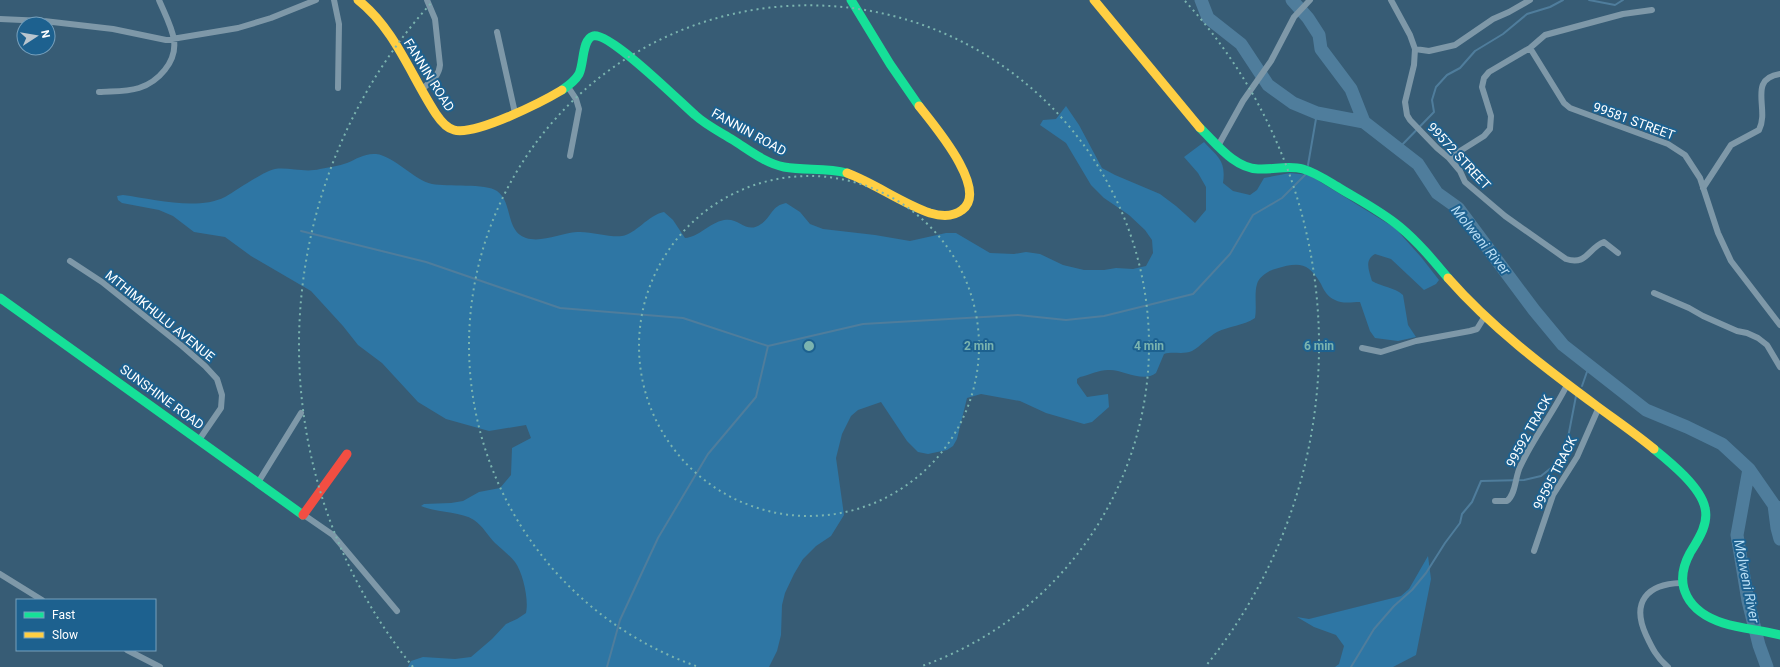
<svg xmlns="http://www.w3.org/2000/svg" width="1780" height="667" viewBox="0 0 1780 667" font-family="Roboto,sans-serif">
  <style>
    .green { fill: #2e76a4 }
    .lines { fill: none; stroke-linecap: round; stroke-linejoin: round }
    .stream { stroke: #4f7d9c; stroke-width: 2 }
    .river { stroke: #4f7d9c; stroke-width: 13 }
    .street { stroke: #7e98a8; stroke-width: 6 }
    .fast { stroke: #16e098; stroke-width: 9 }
    .slow { stroke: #ffcf43; stroke-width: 9 }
    .jam { stroke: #f24e42; stroke-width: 9 }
    .ring { fill: none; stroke: #7bb4af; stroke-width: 2; stroke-dasharray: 2 4 }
    .labels { text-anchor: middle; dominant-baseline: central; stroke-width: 4; stroke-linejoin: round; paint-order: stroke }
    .street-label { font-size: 13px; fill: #fff; stroke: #1d618f }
    .water-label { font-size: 14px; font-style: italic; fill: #b8ddf4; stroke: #1d618f }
    .centre { fill: #7bb4af; stroke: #1d618f; stroke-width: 2 }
    .ring-label { font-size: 12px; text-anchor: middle; font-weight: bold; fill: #7bb4af; stroke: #1d618f; stroke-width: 4; stroke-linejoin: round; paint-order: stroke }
  </style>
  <rect width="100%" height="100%" fill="#375c75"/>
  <path class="green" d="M1066,106L1079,125L1102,168L1115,175L1160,194L1176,206L1195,223L1206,210V187L1198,173L1184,157L1204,142C1219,158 1226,161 1223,183L1233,191L1250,195L1257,190L1264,178L1290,173L1309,175L1395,228L1421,257L1439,280L1436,284L1424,290L1391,259L1375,254C1364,260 1369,271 1372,281C1382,287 1394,287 1403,295L1408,325L1416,337L1398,341L1375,338L1370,331L1360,302C1352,302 1342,304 1335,300C1328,297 1324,291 1321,284C1308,262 1299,262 1275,269C1268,271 1259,277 1257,284C1254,294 1257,307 1255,318C1243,326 1229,326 1217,332C1208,337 1201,346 1192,351C1183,355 1173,351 1164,354L1156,373C1143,383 1124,370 1110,370C1101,369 1089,375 1080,377L1077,379V383L1087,397L1108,394L1109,407L1092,422L1084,424L1046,413L1020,401L981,394L967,398L957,439L953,446L947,450L928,454L918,452L907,441L881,402L858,410L851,416L842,434L836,458L844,515L831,536L816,546L803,559L794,574L785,593L782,605L781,635L777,651L769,667H408L411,661L423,657L455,659L471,657L492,639L506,624L517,619L526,613C529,600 523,573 515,562C509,555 502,549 495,543C488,536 483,526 474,520C460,511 437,513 421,506L424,504L451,503L463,501L479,492L500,488L511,475L512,448L531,438L526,425L489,431L446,419L418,402L382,363L358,345L343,326L311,291L251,256L225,237L194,232L173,216L159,210L122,203L118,200L117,196L123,195C153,199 197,211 225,197C237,190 264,171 275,169C289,167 305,173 320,169C329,167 339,166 347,163C356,159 365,153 376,154C394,156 414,180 432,184C447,187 486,183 497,191C513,202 505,231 526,238C542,243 561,233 577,232C591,231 611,238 622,236C636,234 648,215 664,212L673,220L685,238C699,237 709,223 724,220C740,217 746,235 761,224C772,217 771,206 786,203L800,212L810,224L823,229L875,235L910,241L946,233H956L990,253L1014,254L1026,252L1040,254L1063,265L1084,270H1104L1116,268L1133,269L1146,266L1153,253L1152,240L1145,230L1129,215L1104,198L1091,185L1066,143L1040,125L1043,120L1056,119Z
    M1428,556L1431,579L1416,655L1393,667H1335L1339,664L1344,646L1336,635L1314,627L1297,617L1309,619L1401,596L1409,589Z"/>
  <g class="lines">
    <path class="stream" d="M1589,0L1615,5L1623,0
      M1398,149L1434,112L1432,100L1436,87L1447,75L1460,68L1475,51L1503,34L1527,14L1550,7L1563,0
      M1308,165L1317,113
      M301,231L426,262L560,308L683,318L768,346L863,324L1018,315L1066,320L1104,316L1193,294L1230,254L1253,215L1282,198L1305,175
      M1582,386L1589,366
      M1774,505L1780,502
      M607,667L620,620L658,538L708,454L756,397L768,346
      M1351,667L1374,629L1394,606L1412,590L1426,573L1445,543L1460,523L1462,514L1472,502L1481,481L1524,480L1541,476L1556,464L1566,448L1576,396"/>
    <path class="river" d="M1201,0L1208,18L1241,44L1268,85L1293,103L1317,113L1364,122L1418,164L1437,193L1458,208L1534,310L1563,345L1646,410L1687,427L1722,444L1749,469L1737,535L1748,601L1759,645L1767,667
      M1292,0L1308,18L1319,35L1321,49L1351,89L1364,122
      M1749,469L1774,505L1777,528L1780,539"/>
    <path class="street" d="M334,0L339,24L338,88
      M1391,0L1410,35L1415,49L1414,65L1405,102L1407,115L1410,120L1437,148L1449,158L1460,171L1465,182L1505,216L1566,259C1587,266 1588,248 1604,242L1618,253
      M0,19L44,21L113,29L166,40L238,28L271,18L316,0
      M497,32L515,113
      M1530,48L1564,103L1570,108L1668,144L1685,155L1700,178L1718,233L1731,261L1780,325
      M1415,49L1429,51L1455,45L1493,19L1509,12L1530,0
      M568,87L576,99L579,109L570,156
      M421,90C430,82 439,77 440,65L435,19L427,0
      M99,92C112,91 126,92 139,88C158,82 177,62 174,40C172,27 164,12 159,0
      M1218,146L1243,101L1271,61L1294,17L1310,0
      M1449,158L1484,136L1490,129L1491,116L1482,87L1484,78L1489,72L1530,48L1545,35L1623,14L1652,10
      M1703,188L1731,145L1759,130C1770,109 1747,79 1780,74
      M70,261L102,282L182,346L205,366L217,379L222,395L221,408L199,440
      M1654,293L1689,308L1703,316L1737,331L1747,333L1758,338L1767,345L1780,367
      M1362,348L1381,352L1416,341L1470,331L1477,329L1485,316
      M259,481L301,413
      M1495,501H1507C1516,494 1515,477 1520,467C1533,438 1554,412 1568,383
      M304,515L333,535L397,611
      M1534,551L1553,495L1577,457L1599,407
      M0,574L42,600
      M127,650L160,667
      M1668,667C1657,658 1652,648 1646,635C1631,602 1647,584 1681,583"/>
    <path class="fast" d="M851,0L890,64L919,106
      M562,90C568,86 575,81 579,74C584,64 582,39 593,36C609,31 680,102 695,115C706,125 720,132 733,140C749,150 765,163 784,167C805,171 826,167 847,173
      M1200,128C1216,143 1234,168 1258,169C1273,170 1288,165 1303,169C1317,173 1329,182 1341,189C1361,201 1382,212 1400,227C1418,242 1433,260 1448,278
      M0,298L303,515
      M1654,449C1670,462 1701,487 1705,508C1709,524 1698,540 1690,553C1672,586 1689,612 1723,623C1742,629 1761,630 1780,635"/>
    <path class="slow" d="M358,0C395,29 411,76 436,114C440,120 446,128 454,130C475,136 542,102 562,90
      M1094,0L1200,128
      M847,173C876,184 901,203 930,213C940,216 953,217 962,210C990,190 933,124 919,106
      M1448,278C1491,327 1545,368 1598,407C1617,421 1636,434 1654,449"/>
    <path class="jam" d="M303,515L347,454"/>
  </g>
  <g class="ring">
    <circle cx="809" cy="346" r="170"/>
    <path d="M696 666A340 340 0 1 1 922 666"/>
    <path d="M413 667A510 510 0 0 1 433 1M1185 1A510 510 0 0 1 1205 667"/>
  </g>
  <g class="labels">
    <g class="street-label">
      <text transform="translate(429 75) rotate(58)">FANNIN ROAD</text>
      <text transform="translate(1634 121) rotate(20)">99581 STREET</text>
      <text transform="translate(749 132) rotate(29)">FANNIN ROAD</text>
      <text transform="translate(1459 156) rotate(47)">99572 STREET</text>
      <text transform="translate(160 316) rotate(39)">MTHIMKHULU AVENUE</text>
      <text transform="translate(162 397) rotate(36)">SUNSHINE ROAD</text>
      <text transform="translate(1529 431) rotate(-61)">99592 TRACK</text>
      <text transform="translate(1555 473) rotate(-63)">99595 TRACK</text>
    </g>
    <g class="water-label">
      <text transform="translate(1481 240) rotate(51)">Molweni River</text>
      <text transform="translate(1747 581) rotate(79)">Molweni River</text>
    </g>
  </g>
  <circle cx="809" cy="346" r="6" class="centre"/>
  <g class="ring-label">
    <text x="979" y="350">2 min</text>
    <text x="1149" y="350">4 min</text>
    <text x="1319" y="350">6 min</text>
  </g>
  <rect x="16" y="599" width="140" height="52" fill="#1d618f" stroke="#77a0bc"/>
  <rect x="24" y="612" width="20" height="6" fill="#16e098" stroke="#77a0bc"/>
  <text x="52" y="619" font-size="12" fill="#ffffff">Fast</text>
  <rect x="24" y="632" width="20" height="6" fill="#ffcf43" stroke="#77a0bc"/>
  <text x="52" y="639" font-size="12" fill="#ffffff">Slow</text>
  <g transform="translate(36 36) rotate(78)"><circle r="19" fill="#1d618f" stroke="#77a0bc"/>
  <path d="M0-3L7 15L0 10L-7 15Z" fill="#b9c6cf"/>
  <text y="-6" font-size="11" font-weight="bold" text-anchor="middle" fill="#ffffff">N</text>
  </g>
</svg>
